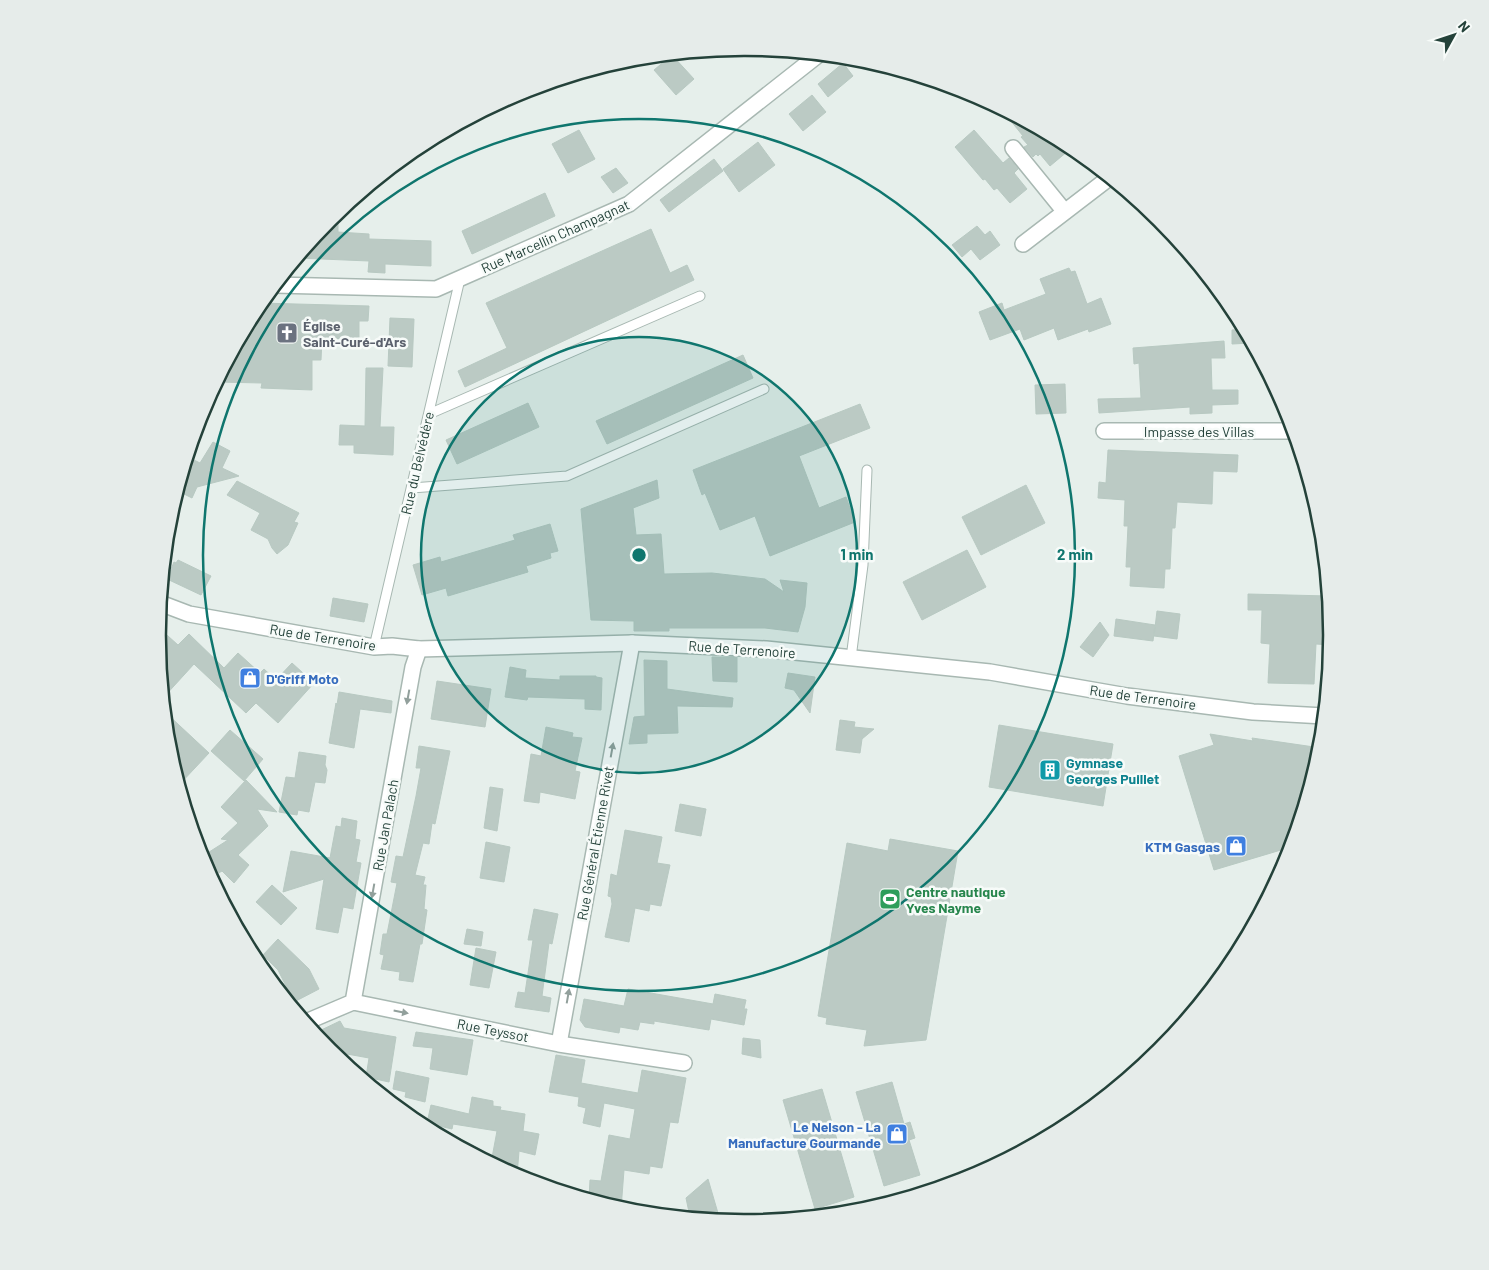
<svg xmlns="http://www.w3.org/2000/svg" width="1489" height="1270" viewBox="0 0 1489 1270" font-family="Barlow,sans-serif">
  <style>
    .building { fill: #bbcac4; stroke: #b8c9c2 }
    .lines { fill: none; stroke-linecap: round; stroke-linejoin: round }
    .service-casing { stroke: #a8b8b2; stroke-width: 11 }
    .minor-casing { stroke: #a8b8b2; stroke-width: 18 }
    .tertiary-casing { stroke: #a8b8b2; stroke-width: 18 }
    .service { stroke: #fff; stroke-width: 9 }
    .minor { stroke: #fff; stroke-width: 15 }
    .tertiary { stroke: #fff; stroke-width: 15 }
    .oneway { fill: #92a09c }
    .ring { fill: none; stroke: #0f766e; stroke-width: 2.5 }
    .labels { text-anchor: middle; dominant-baseline: central; stroke-width: 5; stroke-linejoin: round; paint-order: stroke }
    .street-label { font-size: 14px; fill: #24423a; stroke: #f7fbf9 }
    .worship-label { font-size: 14px; font-weight: bold; fill: #5b616d; stroke: #f7fbf9; text-anchor: start }
    .shop-label { font-size: 14px; font-weight: bold; fill: #366cbe; stroke: #f7fbf9; text-anchor: end }
    .culture-label { font-size: 14px; font-weight: bold; fill: #0d838f; stroke: #f7fbf9; text-anchor: start }
    .leisure-label { font-size: 14px; font-weight: bold; fill: #27864d; stroke: #f7fbf9; text-anchor: start }
    .rim { fill: none; stroke: #24423a; stroke-width: 2.5 }
    .centre { fill: #0f766e; stroke: #f7fbf9; stroke-width: 2.5 }
    .ring-label { font-size: 15px; text-anchor: middle; font-weight: bold; fill: #0f766e; stroke: #f7fbf9; stroke-width: 5; stroke-linejoin: round; paint-order: stroke }
  </style>
  <rect width="100%" height="100%" fill="#e6efeb"/>
  <path class="building" d="M672,55L694,79L676,95L654,70Z
    M843,63L853,76L828,97L818,84Z
    M812,95L826,112L803,131L789,114Z
    M1002,110L1058,139L1068,151L1050,166L1040,154L1038,156L1036,154L1033,157L1024,147L1028,145L1021,137L1023,136Z
    M579,130L595,159L568,173L552,144Z
    M974,130L1003,163L1009,158L1018,169L1014,173L1027,189L1010,203L997,188L994,190L985,179L983,180L955,147Z
    M758,142L775,165L739,192L723,169Z
    M714,159L723,171L669,212L660,200Z
    M616,168L628,183L613,193L601,177Z
    M545,193L555,216L472,254L462,231Z
    M338,212V232L369,234V239L431,241V266L385,264V273L368,272L369,261L298,258L329,219Z
    M977,226L985,235L990,231L1000,245L980,260L971,249L962,257L952,245Z
    M651,229L670,273L687,265L694,280L465,387L458,371L507,348L486,303Z
    M1069,268L1071,272L1075,271L1087,304L1101,298L1111,324L1089,332L1088,329L1058,340L1054,328L1024,340L1020,329L990,340L979,312L1002,303L1004,310L1046,294L1040,279Z
    M260,303L369,306L368,321H359V339L322,338L321,360H312V390L261,388L262,383L217,382Z
    M390,318L414,319L412,367L388,366Z
    M1244,329L1251,343L1232,344V330Z
    M1224,341L1225,358H1211L1212,390H1238V404L1212,405V413L1190,414V407L1099,413L1098,399L1141,398L1139,363L1134,364L1133,348Z
    M743,355L753,378L607,444L596,421Z
    M366,368H383L380,427H394L393,455L354,453V445H339L340,425L365,426Z
    M1065,384L1066,413L1036,414L1035,385Z
    M528,403L539,427L457,464L446,440Z
    M860,404L870,428L799,456L819,508L846,497L855,522L770,556L755,516L720,530L705,493L702,495L693,470Z
    M213,442L230,451L222,468L239,476L197,487L192,498L178,491L194,460L200,463Z
    M1108,450L1238,455L1237,472L1213,471L1212,504L1177,502L1175,528H1172L1170,569H1165L1164,588L1130,586L1131,567H1126L1128,526H1124L1125,500L1098,498L1099,482L1106,483Z
    M657,480L659,498L633,508L636,535L661,534L664,574L712,573L765,579L784,592L780,580L807,583L805,607L798,632L765,628H669V631H634V621L591,620L581,509Z
    M237,481L299,513L294,522L298,523L288,545L277,554L272,548L268,539L251,530L260,513L227,495Z
    M1026,485L1045,523L981,555L962,517Z
    M550,524L558,551L550,553L551,558L526,566L528,572L448,596L446,588L422,595L413,565L440,557L441,562L515,540L513,535Z
    M967,550L986,587L922,620L903,582Z
    M178,560L211,576L201,595L167,579L174,562L176,563Z
    M1248,594L1328,596L1332,635L1331,645L1316,644L1314,684L1268,683L1270,644L1261,643L1262,610H1248Z
    M333,598L368,604L364,622L330,616Z
    M1157,611L1180,614L1177,639L1154,636Z
    M1116,619L1155,625L1153,641L1114,636Z
    M1100,622L1109,635L1093,657L1080,647Z
    M158,627L178,645L189,634L224,668L238,653L260,673L264,669L276,680L292,663L314,683L278,723L256,703L246,713L194,664L163,698L157,635Z
    M712,657H737V682L713,681Z
    M644,660L667,661V689L733,698L732,707L677,706L678,733L647,734V743L629,744L634,717L645,716Z
    M510,667L526,670L525,678L560,680V676H596V677L602,678L601,710L585,709V699L528,697L527,700L505,697Z
    M788,673L815,677L810,713L794,690L785,688Z
    M437,681L491,689L485,727L431,719Z
    M339,692L392,701L391,713L360,709L354,748L329,743L336,703L337,705Z
    M165,712L209,753L179,785L168,749Z
    M840,720L855,722L854,727L874,729L862,739L860,753L836,750Z
    M999,725L1113,744L1103,806L989,787Z
    M546,727L573,733L572,737L582,738L575,771L580,772L575,799L540,792L539,803L524,801L531,754L541,756Z
    M230,730L263,759L244,781L211,751Z
    M1210,734L1253,741L1252,738L1321,748L1291,847L1214,870L1179,756L1214,745Z
    M419,746L450,751L435,824L432,823L429,844L423,843L415,875L425,877L423,885H426L424,909L427,910L422,944H420L413,982L399,980L400,972L381,969L384,955L380,954L383,934H387L397,883L391,882L396,856L403,857L416,796L421,768H416Z
    M299,752L326,756L325,765L327,770L325,783L315,782L309,812L298,810L297,815L279,812L286,777L295,778Z
    M246,780L277,812L257,809L268,826L238,855L249,865L234,883L222,871L217,874L206,854L228,840L221,839L238,823L221,807Z
    M490,787L503,789L497,831L484,828Z
    M680,804L706,809L701,836L675,831Z
    M342,818L357,821L355,839L360,840L356,862L361,863L353,909L343,907L338,933L316,929L324,879L283,892L291,851L330,858L336,826L341,827Z
    M625,830L662,837L657,863L670,865L661,906L650,904L649,911L635,908L629,942L605,937L612,904L611,897L608,896L611,874L617,876Z
    M890,839L958,851L926,1040L864,1046L867,1030L826,1024L827,1018L818,1016L847,843L888,851Z
    M486,842L510,847L504,882L480,878Z
    M272,885L297,908L281,925L256,902Z
    M534,909L558,914L552,944L549,943L542,996L551,998L549,1012L515,1007L518,992L525,993L533,940H528Z
    M467,929L483,932L481,946L464,944Z
    M278,939L309,969L319,989L294,1002L278,970L263,955Z
    M476,948L496,952L489,988L470,985Z
    M628,989L713,1004L715,994L746,1000L744,1009H747L744,1025L711,1019L709,1030L654,1021V1024L640,1022L638,1030L620,1027L619,1033L585,1027L580,1020L584,999L624,1006Z
    M340,1021L344,1028L396,1037L389,1082L366,1077L369,1058L347,1054L339,1058L329,1050L315,1033Z
    M416,1032L473,1040L467,1075L430,1069L433,1048L413,1046Z
    M743,1038L760,1040L761,1058L742,1054Z
    M556,1055L585,1060L581,1083L638,1093L642,1070L686,1078L678,1123L670,1122L662,1168L650,1166L649,1174L624,1170L621,1209L589,1199L590,1180L601,1181L609,1135L630,1139L635,1109L604,1103L600,1127L583,1123L586,1108L578,1106L579,1097L549,1092Z
    M396,1071L429,1078L425,1102L405,1097L406,1092L393,1089Z
    M892,1082L904,1124L910,1122L915,1138L909,1140L920,1175L884,1186L856,1092Z
    M822,1089L854,1197L815,1209L783,1100Z
    M472,1097L493,1101V1106L501,1107L500,1110L525,1114L523,1131L539,1134L535,1155L519,1151L517,1176L491,1163L497,1131L453,1124L452,1129L427,1123L431,1105L469,1114Z
    M708,1179L720,1220L690,1217L686,1198Z"/>
  <g class="lines">
    <g class="service-casing">
      <path id="service" d="M429,414L700,296
        M412,488L567,476L764,389
        M374,647L460,279
        M851,658L863,565L867,470"/>
    </g>
    <g class="minor-casing">
      <path id="minor" d="M1013,148L1065,212
        M1023,244L1109,178
        M275,285L436,289L629,204L818,55
        M1104,431H1294
        M353,1002L413,667L419,649
        M306,1022L353,1002L559,1044L684,1063
        M559,1044L632,643"/>
    </g>
    <g class="tertiary-casing">
      <path id="tertiary" d="M160,603L189,614L374,647L392,646L419,649L632,643L766,649L990,672L1127,696L1253,712L1324,716"/>
    </g>
    <use href="#service" class="service"/>
    <use href="#minor" class="minor"/>
    <use href="#tertiary" class="tertiary"/>
  </g>
  <defs><path id="oneway-solid" d="M-6-.8H1V-3.2L6.5 0L1 3.2V.8H-6Z" transform="scale(1.25)"/></defs>
  <g class="oneway">
    <use href="#oneway-solid" transform="translate(408 697) rotate(100)"/>
    <use href="#oneway-solid" transform="translate(612 750) rotate(-80)"/>
    <use href="#oneway-solid" transform="translate(373 891) rotate(100)"/>
    <use href="#oneway-solid" transform="translate(568 996) rotate(-80)"/>
    <use href="#oneway-solid" transform="translate(401 1012) rotate(11)"/>
  </g>
  <circle cx="639" cy="555" r="218" fill="#0f766e" fill-opacity=".12"/>
  <g class="ring">
    <circle cx="639" cy="555" r="218"/>
    <circle cx="639" cy="555" r="436"/>
  </g>
  <defs>
    <g id="church-square" transform="scale(1.125)"><rect x="-9" y="-9" width="18" height="18" rx="4" fill="#6b7280" stroke="#f7fbf9"/><path d="M-1.2-6h2.4v3.5h3.3v2.4h-3.3V6h-2.4V-.1h-3.3v-2.4h3.3Z" fill="#fff"/></g>
    <g id="shop-square" transform="scale(1.125)"><rect x="-9" y="-9" width="18" height="18" rx="4" fill="#3f7fe0" stroke="#f7fbf9"/><path d="M-5-2.5h2.3a2.7 3.5 0 0 1 5.4 0H5L5.5 6h-11ZM-1.5-2.5h3a1.5 2.3 0 0 0-3 0Z" fill="#fff"/></g>
    <g id="building-square" transform="scale(1.125)"><rect x="-9" y="-9" width="18" height="18" rx="4" fill="#0f9aa8" stroke="#f7fbf9"/><path d="M-4-6H4V6H1V3H-1V6H-4ZM-2.5-4.3h1.7v1.8h-1.7ZM.8-4.3h1.7v1.8H.8ZM-2.5-1h1.7V.8h-1.7ZM.8-1h1.7V.8H.8Z" fill="#fff"/></g>
    <g id="stadium-square" transform="scale(1.125)"><rect x="-9" y="-9" width="18" height="18" rx="4" fill="#2e9e5b" stroke="#f7fbf9"/><path d="M0-5a6.5 5 0 1 0 0 10a6.5 5 0 1 0 0-10ZM-3.5-1.8h7v3.6h-7Z" fill="#fff"/></g>
  </defs>
  <g fill-rule="evenodd">
    <use href="#church-square" x="287" y="333"/>
    <use href="#shop-square" x="250" y="678"/>
    <use href="#building-square" x="1050" y="770"/>
    <use href="#shop-square" x="1236" y="846"/>
    <use href="#stadium-square" x="890" y="899"/>
    <use href="#shop-square" x="897" y="1134"/>
  </g>
  <g class="labels">
    <g class="street-label">
      <text transform="translate(555 236) rotate(-24)">Rue Marcellin Champagnat</text>
      <text x="1199" y="431">Impasse des Villas</text>
      <text transform="translate(417 463) rotate(-77)">Rue du Belvédère</text>
      <text transform="translate(323 637) rotate(9)">Rue de Terrenoire</text>
      <text transform="translate(742 649) rotate(4)">Rue de Terrenoire</text>
      <text transform="translate(1143 697) rotate(8)">Rue de Terrenoire</text>
      <text transform="translate(385 825) rotate(-80)">Rue Jan Palach</text>
      <text transform="translate(595 843) rotate(-80)">Rue Général Étienne Rivet</text>
      <text transform="translate(493 1030) rotate(11)">Rue Teyssot</text>
    </g>
    <g class="worship-label">
      <text x="303" y="325">Église<tspan x="303" dy="16">Saint-Curé-d'Ars</tspan></text>
    </g>
    <g class="shop-label">
      <text x="266" y="678" text-anchor="start">D'Griff Moto</text>
      <text x="1220" y="846">KTM Gasgas</text>
      <text x="881" y="1126">Le Nelson - La<tspan x="881" dy="16">Manufacture Gourmande</tspan></text>
    </g>
    <g class="culture-label">
      <text x="1066" y="762">Gymnase<tspan x="1066" dy="16">Georges Puillet</tspan></text>
    </g>
    <g class="leisure-label">
      <text x="906" y="891">Centre nautique<tspan x="906" dy="16">Yves Nayme</tspan></text>
    </g>
  </g>
  <path d="M0 0H1489V1270H0ZM744 56H745A578 578 0 0 1 1323 634V636A578 578 0 0 1 745 1214H744A578 578 0 0 1 166 636V634A578 578 0 0 1 744 56Z" fill="#e6ecea" fill-rule="evenodd"/>
  <path class="rim" d="M744 56H745A578 578 0 0 1 1323 634V636A578 578 0 0 1 745 1214H744A578 578 0 0 1 166 636V634A578 578 0 0 1 744 56Z"/>
  <circle cx="639" cy="555" r="8" class="centre"/>
  <g class="ring-label">
    <text x="857" y="560">1 min</text>
    <text x="1075" y="560">2 min</text>
  </g>
  <g transform="translate(1454 35) rotate(50)" stroke="#f7fbf9" stroke-width="4" paint-order="stroke">
  <path d="M0-4L9 19L0 12L-9 19Z" fill="#24423a"/>
  <text y="-8" font-size="14" font-weight="bold" text-anchor="middle" fill="#24423a">N</text>
  </g>
</svg>
